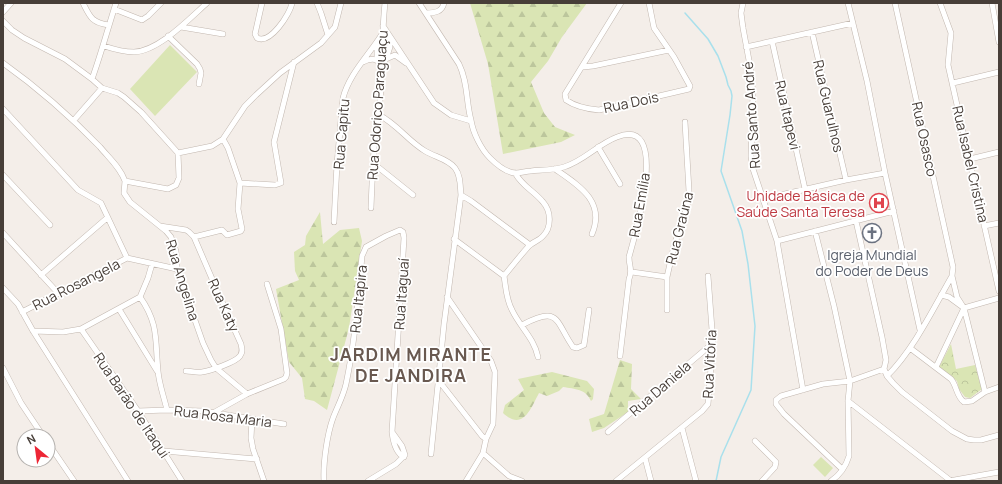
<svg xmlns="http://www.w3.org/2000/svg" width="1002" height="484" viewBox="0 0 1002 484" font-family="Manrope,sans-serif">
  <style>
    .forest { fill: url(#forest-firs) }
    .park { fill: url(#park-crowns) }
    .pitch { fill: #dae5b4 }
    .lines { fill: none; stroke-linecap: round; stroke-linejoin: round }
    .stream { stroke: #a9e0ec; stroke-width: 1.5 }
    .minor-casing { stroke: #c2b7af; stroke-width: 6 }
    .minor { stroke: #fff; stroke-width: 5 }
    .labels { text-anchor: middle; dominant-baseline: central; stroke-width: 3.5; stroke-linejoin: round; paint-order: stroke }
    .street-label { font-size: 14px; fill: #473e38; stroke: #fff }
    .health-label { font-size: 14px; fill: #be3a42; stroke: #fff; text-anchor: end }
    .worship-label { font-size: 14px; fill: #5b616d; stroke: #fff }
    .district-label { font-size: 18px; font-weight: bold; letter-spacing: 1px; fill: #695950; stroke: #fff }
  </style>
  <defs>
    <pattern id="forest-firs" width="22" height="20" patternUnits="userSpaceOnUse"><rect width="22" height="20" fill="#dae5b4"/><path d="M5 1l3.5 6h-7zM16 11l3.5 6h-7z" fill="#bcc69c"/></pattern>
    <pattern id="park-crowns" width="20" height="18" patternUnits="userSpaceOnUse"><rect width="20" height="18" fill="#dae5b4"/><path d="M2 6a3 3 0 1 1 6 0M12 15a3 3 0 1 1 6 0" fill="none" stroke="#bcc69c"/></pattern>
  </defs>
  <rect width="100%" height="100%" fill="#f4eee9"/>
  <path class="forest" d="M470,3H587L562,37L548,61L531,82L544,113L555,127L575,135L561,142L503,154L488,64Z
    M320,212L323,244L340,230L359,228L362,241L349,328L327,410L314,401L305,399L302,378L289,362L276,289L299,280L295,271L294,252L305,245L306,236Z
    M620,360L632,364L631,389L641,399L628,401V412L604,428L592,432L589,419L604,414Z
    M552,372L587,381L594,389L593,399L591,401C586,389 575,389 563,387L559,391L547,396L539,393C531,408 523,432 503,413L505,405L524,390L518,379Z"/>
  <path class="park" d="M951,344L956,369L975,365L982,389L970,398L965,397L959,389L957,381L939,367Z"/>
  <path class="pitch" d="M170,45L197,72L155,116L130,89Z
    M821,457L833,468L825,477L813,465Z"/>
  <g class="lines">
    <path class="stream" d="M685,13L708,39L718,56L726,77L728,85L731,91L732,96L730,115L721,171L742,231L748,264L755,326L751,390L721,457L716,481"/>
    <g class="minor-casing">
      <path id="minor" d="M83,3C90,17 92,23 109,25
        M262,3L255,34L257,38C270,45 290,14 292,3
        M317,3L321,13L328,35
        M419,3L459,64C468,82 466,102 471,120C473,133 481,149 490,158C496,164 507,173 516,173C521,173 526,171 531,171C542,170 554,170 564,167C584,161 598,144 617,137C672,115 634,238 629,257C629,267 633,270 629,279L620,356
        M621,3L565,94L566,100C576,107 587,109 599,110L689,89L690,86L674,57L654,28L649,3
        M743,3L741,13L743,28L751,71L753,95L751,156L753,169L777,241L803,390
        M848,3L867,81L885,173L920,330
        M940,3L951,33L948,65L999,291
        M992,3L999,42
        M114,9L142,20L148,16L161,3
        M3,12L11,3
        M426,13C435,13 442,12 444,3
        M3,21L12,30L24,38L65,59L92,79L102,88L118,93L124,97L141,112L178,153L212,146L223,139L245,106L256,95L280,73L321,43L335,27L341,3
        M383,26L434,103L451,115L471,121
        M181,27L223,34
        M812,32L846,180
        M168,36L197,64L200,69L201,73L199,84
        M772,41L805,189
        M377,45V60
        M104,46C113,49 124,52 134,52C159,51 189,19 207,3
        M746,47L853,23
        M386,59L390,47L389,36
        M363,62C372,58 375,58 383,65L386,59L395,55L406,63
        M3,63C38,88 70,116 100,147C109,158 120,167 125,181
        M583,67L593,66L669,50
        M92,79C101,54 108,28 116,3
        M953,83L999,72
        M3,109L78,190L101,203L127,258
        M379,115C397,124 408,141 425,151C435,157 448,159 455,168C461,176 460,186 461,195L444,324L431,454
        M74,120L102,88
        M223,139L228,148L240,183L275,185L281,183L274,142L294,62
        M598,147L620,184
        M178,153L179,178L176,185L168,189L125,181L124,193L130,202L166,231L171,237L176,251L177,269L203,343L211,360L216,368L247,394
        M970,159L999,152
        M373,163L413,195
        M555,169C578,185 606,201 592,234
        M515,173C523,187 533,190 543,202C551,211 552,227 543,236C539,241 532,242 528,247C520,256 512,266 504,276C506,288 506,299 512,310C520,327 534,338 538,357
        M3,175L50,225
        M461,195L471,201L530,245
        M763,199L846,180L885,173
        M371,208C372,181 373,155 376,128C377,123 379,118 379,113C383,76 381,40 385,3
        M856,221L882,337L886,360L884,369L887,376L893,383L902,392L952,431L967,439L974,440H981L999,435
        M334,222L337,164L343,98C349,74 369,55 382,34
        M160,226L186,230L189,232L194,237L219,295L241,344C242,349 243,352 240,356C236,362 210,371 202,372C197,373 191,371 186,371
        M984,226L999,223
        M815,231L834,306L850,381L848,401L849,456C846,466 840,475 831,481
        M3,233L58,293
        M194,237L222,230L227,235L241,231L242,229L238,209L240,183
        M454,239L504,276
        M777,241L894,211
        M632,272L667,277
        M41,275L107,218
        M952,276L957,297L964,308L985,392
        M3,288L18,304L33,331L128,481
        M140,297C159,324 155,340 158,371C159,384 164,397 167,410
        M447,297L491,361L495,372L493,424L486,439L483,453L466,481
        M964,308L999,298
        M119,309L157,371
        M667,310V277L674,246L687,207L689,191L685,122
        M22,312L127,258L177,269
        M522,325C560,305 555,321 573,347L577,348L584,345L589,310
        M81,329L138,411L182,481
        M33,331L63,332L81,329L140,297L148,278L152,264
        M910,348L951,379C957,386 956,396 964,402L972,401L985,392L999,387
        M936,367L964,308L949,297L941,295
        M3,368L21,403L43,436
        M887,376C914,349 933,309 952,276L953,267L895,3
        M439,381L482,436L486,439
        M848,401L951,481
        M138,411L167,410L203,411L284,424
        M213,413L247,394L284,379L286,377L287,373L281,329L267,284
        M252,419L251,438L253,449L264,481
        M682,428L696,481
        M608,432L713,343
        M755,441L776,462L775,467L762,481
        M48,443L74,481
        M164,451L257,459
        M483,453L509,476L522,481
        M645,458L651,481
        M842,469L784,414L776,404V400L781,396L823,384L850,381L884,369
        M324,481C323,463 327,435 333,418C338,405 343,397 346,384C355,342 358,299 362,256L366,247L386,236L400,230L403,232L404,238L392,432C393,441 395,453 404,457
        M368,481L396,464L405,455L402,446L392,432
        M616,481L702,411L708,404L713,343L708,276
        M949,481L999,472"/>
    </g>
    <use href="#minor" class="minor"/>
  </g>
  <defs>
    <g id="hospital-ring" transform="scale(1)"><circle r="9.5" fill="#fff" stroke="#e0444e" stroke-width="1.5"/><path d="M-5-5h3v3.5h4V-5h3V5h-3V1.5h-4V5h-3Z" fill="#e0444e"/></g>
    <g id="church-ring" transform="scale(1)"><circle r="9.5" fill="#fff" stroke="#6b7280" stroke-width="1.5"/><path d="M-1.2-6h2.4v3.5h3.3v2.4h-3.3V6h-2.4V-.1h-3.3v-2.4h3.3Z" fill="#6b7280"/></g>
  </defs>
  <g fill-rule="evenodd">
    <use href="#hospital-ring" x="879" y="203"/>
    <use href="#church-ring" x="872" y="233"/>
  </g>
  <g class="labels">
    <g class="street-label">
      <text transform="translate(631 102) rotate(-12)">Rua Dois</text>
      <text transform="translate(377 105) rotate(-86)">Rua Odorico Paraguaçu</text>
      <text transform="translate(829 106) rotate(77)">Rua Guarulhos</text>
      <text transform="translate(751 115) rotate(-94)">Rua Santo André</text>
      <text transform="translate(788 115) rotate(77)">Rua Itapevi</text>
      <text transform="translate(341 134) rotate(-85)">Rua Capitu</text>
      <text transform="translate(925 139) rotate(78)">Rua Osasco</text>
      <text transform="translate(971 164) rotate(77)">Rua Isabel Cristina</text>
      <text transform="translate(639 205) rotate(-80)">Rua Emília</text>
      <text transform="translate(679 228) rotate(-76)">Rua Graúna</text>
      <text transform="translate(183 280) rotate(73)">Rua Angelina</text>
      <text transform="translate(76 284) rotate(-27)">Rua Rosangela</text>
      <text transform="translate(401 294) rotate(-86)">Rua Itaguaí</text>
      <text transform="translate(358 299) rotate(-84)">Rua Itapira</text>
      <text transform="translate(224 305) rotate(66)">Rua Katy</text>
      <text transform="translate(709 364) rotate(-87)">Rua Vitória</text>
      <text transform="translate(660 388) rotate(-41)">Rua Daniela</text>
      <text transform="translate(132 405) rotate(56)">Rua Barão de Itaqui</text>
      <text transform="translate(223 416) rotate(7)">Rua Rosa Maria</text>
    </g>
    <g class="health-label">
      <text x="865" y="195">Unidade Básica de<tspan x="865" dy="16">Saúde Santa Teresa</tspan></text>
    </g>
    <g class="worship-label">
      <text x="872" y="254">Igreja Mundial<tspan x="872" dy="16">do Poder de Deus</tspan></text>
    </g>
    <g class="district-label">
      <text x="411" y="354">JARDIM MIRANTE<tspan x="411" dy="21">DE JANDIRA</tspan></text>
    </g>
  </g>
  <rect width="1002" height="484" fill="none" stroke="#473e38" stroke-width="8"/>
  <g transform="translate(36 448) rotate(331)"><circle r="19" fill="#ffffff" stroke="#b5b2af"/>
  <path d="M0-3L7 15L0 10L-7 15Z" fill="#ed2635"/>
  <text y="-6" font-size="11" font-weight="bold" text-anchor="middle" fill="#473e38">N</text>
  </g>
</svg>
